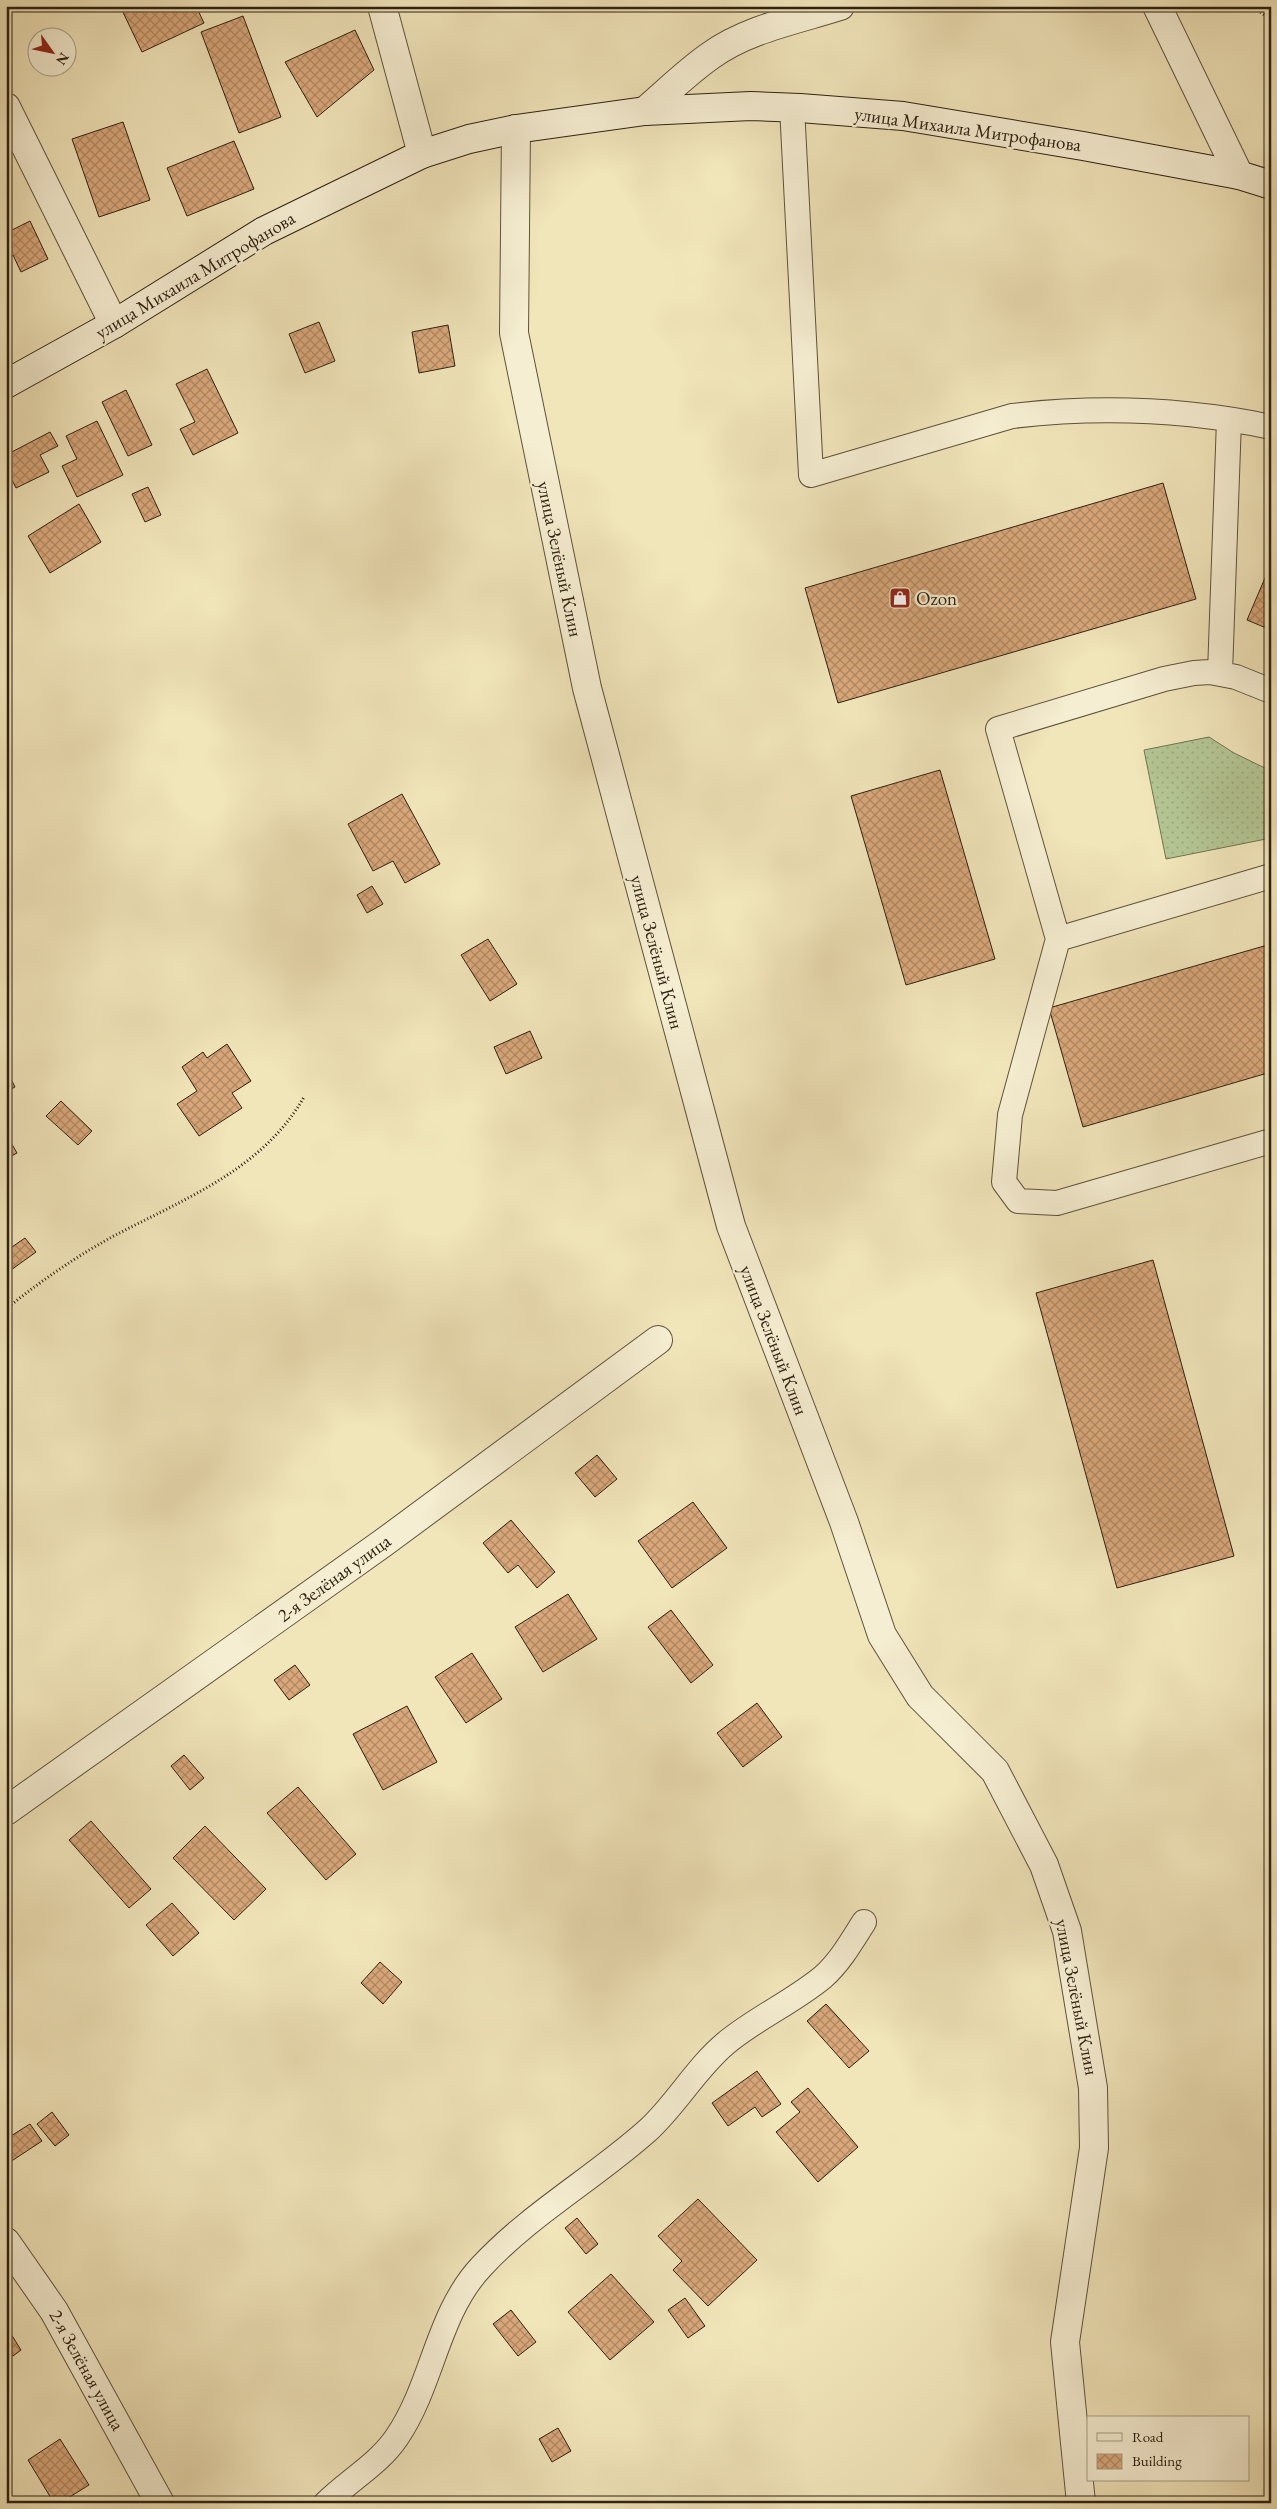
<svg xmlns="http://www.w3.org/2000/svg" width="1277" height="2509" viewBox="0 0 1277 2509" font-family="'EB Garamond',serif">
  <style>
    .grass { fill: url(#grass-dots); stroke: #717453 }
    .building { fill: url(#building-cross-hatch); stroke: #2e2112 }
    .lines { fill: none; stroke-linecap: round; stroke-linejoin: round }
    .lane-casing { stroke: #5f523c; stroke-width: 26 }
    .street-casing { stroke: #5f523c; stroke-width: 30 }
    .secondary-casing { stroke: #2e2112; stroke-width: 30 }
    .path { stroke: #2e2112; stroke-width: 3; stroke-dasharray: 1 2.5; stroke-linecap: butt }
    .lane { stroke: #f6eed2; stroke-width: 24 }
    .street { stroke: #f6eed2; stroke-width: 28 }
    .secondary { stroke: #f6eed2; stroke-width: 28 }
    .labels { text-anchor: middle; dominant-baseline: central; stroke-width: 4.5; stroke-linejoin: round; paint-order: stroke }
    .street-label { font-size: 19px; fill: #2e2112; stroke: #f6eed2 }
    .poi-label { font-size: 19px; fill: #2e2112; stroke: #f6eed2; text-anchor: start }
  </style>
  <defs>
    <pattern id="grass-dots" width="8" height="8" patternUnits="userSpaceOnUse" patternTransform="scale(1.25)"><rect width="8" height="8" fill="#b4c694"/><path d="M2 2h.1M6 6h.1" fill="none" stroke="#9baa7f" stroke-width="1.8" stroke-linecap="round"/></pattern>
    <pattern id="building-cross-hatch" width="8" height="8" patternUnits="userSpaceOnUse" patternTransform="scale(1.25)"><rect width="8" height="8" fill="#d9a77a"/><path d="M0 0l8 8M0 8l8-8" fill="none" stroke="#b08863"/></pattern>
  </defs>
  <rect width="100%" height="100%" fill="#f1e5ba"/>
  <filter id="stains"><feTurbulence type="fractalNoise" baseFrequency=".004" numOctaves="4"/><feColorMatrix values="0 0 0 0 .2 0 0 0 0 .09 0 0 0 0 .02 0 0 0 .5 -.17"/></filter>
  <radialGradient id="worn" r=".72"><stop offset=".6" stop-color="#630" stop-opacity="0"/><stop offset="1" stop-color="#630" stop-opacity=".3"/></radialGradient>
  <path class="grass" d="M1209,737L1234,753L1271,771V838L1166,859L1144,750Z"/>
  <path class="building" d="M120,6H196L204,23L142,52Z
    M243,16L281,117L239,133L201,32Z
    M355,30L374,70L317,117L285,62Z
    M123,122L150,200L99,217L72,139Z
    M234,141L254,189L187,216L167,168Z
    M30,221L48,259L21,272L13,255L6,258V229L8,232Z
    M319,322L335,361L305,373L289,334Z
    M448,325L455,366L419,373L412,332Z
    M207,369L238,433L193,455L180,429L195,422L176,384Z
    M126,390L152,445L128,456L102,402Z
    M97,421L123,475L77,497L62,466L77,459L66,436Z
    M50,432L58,446L40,455L49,472L16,488L6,468V455Z
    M1163,483L1196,599L838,703L805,588Z
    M148,487L161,515L145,522L132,494Z
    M79,504L101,542L50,573L28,536Z
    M1271,564V630L1247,620Z
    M940,770L995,959L906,985L851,796Z
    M402,794L440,864L405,883L393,861L373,871L348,824Z
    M372,886L383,904L367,913L357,895Z
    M488,939L517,984L490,1001L461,955Z
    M1271,944V1072L1083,1127L1049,1008Z
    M530,1031L542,1058L506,1074L494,1047Z
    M227,1044L251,1081L232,1093L242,1108L199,1136L177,1104L197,1091L182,1067L203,1052L207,1058Z
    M6,1069L15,1087L6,1092Z
    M61,1101L92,1131L78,1145L46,1116Z
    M6,1134L17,1153L6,1159Z
    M25,1238L36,1252L11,1270L6,1264V1251Z
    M1153,1260L1234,1556L1117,1588L1036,1293Z
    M597,1455L617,1479L595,1497L575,1473Z
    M693,1502L727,1548L672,1588L638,1541Z
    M511,1520L555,1572L537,1588L518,1565L508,1573L483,1543Z
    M568,1594L597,1639L543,1672L515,1627Z
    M671,1610L713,1665L691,1683L648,1627Z
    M472,1653L502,1699L466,1723L435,1677Z
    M295,1665L310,1685L289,1700L274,1680Z
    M757,1703L782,1737L743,1767L717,1733Z
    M407,1706L437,1762L383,1790L353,1734Z
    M184,1755L204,1778L190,1790L171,1766Z
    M298,1787L356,1854L326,1880L267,1813Z
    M91,1821L151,1889L129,1908L69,1840Z
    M205,1826L266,1889L234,1920L173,1858Z
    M172,1903L199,1933L173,1956L146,1925Z
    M380,1962L402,1982L383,2004L361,1983Z
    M826,2004L869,2051L849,2068L807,2021Z
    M757,2071L781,2104L762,2117L755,2107L728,2126L712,2103Z
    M808,2088L858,2147L818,2182L776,2132L800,2112L791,2102Z
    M52,2112L69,2135L55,2146L37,2124Z
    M30,2124L42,2141L7,2164L6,2139Z
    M698,2199L757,2260L708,2306L673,2270L682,2261L658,2236Z
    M577,2218L598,2244L586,2254L565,2228Z
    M611,2274L654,2322L610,2360L568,2312Z
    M685,2298L705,2326L688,2338L668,2310Z
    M511,2310L536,2342L518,2356L493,2324Z
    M6,2326L21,2350L13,2356L8,2348L6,2349Z
    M558,2428L571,2451L552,2462L539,2439Z
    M60,2439L89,2485L60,2503H54L28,2460Z"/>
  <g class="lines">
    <g class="lane-casing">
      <path id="lane" d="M792,107L811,475L1012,416C1099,406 1185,409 1271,427
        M1220,673L1229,420
        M1271,691L1236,677L1210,672L1194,673L1164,679L998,729L1058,939L1271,876
        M1058,939L1010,1115L1004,1182L1018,1201L1057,1203L1271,1141
        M326,2503C349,2480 379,2464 397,2437C433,2384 437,2314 481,2267C530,2214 593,2179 647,2131C676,2105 695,2069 726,2043C756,2018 793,2002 823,1977C840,1962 852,1941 864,1922"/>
    </g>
    <g class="street-casing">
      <path id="street" d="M382,6L422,154
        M1157,6L1239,175
        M6,107L114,324
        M645,111C666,93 687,72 710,56C747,29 796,20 840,6
        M516,129L514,333L587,688L731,1226L844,1522L882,1635L920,1696L995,1771L1044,1865L1067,1931L1093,2088L1094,2148L1065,2342L1081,2503
        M6,1811L383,1543L658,1340
        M6,2242L54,2311L160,2503"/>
    </g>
    <g class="secondary-casing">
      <path id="secondary" d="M6,384L114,324L264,231L422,154L469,139L516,129L645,111L751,106L800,108L903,116L1083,146L1239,175L1271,185"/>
    </g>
    <path class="path" d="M1252,6L1271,20
      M6,1309C38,1283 74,1258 110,1238C181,1200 262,1171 304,1097"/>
    <use href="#lane" class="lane"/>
    <use href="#street" class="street"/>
    <use href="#secondary" class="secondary"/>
  </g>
  <defs>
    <g id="shop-square" transform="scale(1.125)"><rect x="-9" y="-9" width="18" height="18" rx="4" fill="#8f2418" stroke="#f6eed2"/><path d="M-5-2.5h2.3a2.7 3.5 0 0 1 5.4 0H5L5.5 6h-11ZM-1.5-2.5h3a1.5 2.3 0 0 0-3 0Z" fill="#fff"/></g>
  </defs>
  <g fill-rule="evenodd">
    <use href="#shop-square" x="900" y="598"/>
  </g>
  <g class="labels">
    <g class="street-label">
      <text transform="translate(968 129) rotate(8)">улица Михаила Митрофанова</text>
      <text transform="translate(195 275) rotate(-31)">улица Михаила Митрофанова</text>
      <text transform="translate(560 559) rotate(78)">улица Зелёный Клин</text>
      <text transform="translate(657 952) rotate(75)">улица Зелёный Клин</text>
      <text transform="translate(774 1340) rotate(69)">улица Зелёный Клин</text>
      <text transform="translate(334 1578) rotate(-36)">2-я Зелёная улица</text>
      <text transform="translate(1077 1997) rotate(79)">улица Зелёный Клин</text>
      <text transform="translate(87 2370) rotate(61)">2-я Зелёная улица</text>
    </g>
    <g class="poi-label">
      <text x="916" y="598">Ozon</text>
    </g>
  </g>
  <rect width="1277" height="2509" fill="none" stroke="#f1e5ba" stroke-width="25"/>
  <rect x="8" y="8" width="1262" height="2494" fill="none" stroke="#2e2112" stroke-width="2.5"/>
  <rect x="12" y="12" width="1252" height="2484" fill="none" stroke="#2e2112"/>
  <rect x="1087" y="2416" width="162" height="65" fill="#f6eed2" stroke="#a69c85"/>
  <rect x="1097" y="2433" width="25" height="8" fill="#f6eed2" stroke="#a69c85"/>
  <text x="1132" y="2442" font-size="15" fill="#2e2112">Road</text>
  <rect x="1097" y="2454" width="25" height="15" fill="url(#building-cross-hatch)" stroke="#a69c85"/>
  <text x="1132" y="2466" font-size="15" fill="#2e2112">Building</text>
  <g transform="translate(52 52) rotate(123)"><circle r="24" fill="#f6eed2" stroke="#a69c85"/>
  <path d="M0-4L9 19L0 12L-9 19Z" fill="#8f2418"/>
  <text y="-8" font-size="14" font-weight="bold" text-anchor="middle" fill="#2e2112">N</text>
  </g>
  <rect width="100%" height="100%" filter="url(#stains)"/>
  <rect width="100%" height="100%" fill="url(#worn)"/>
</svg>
